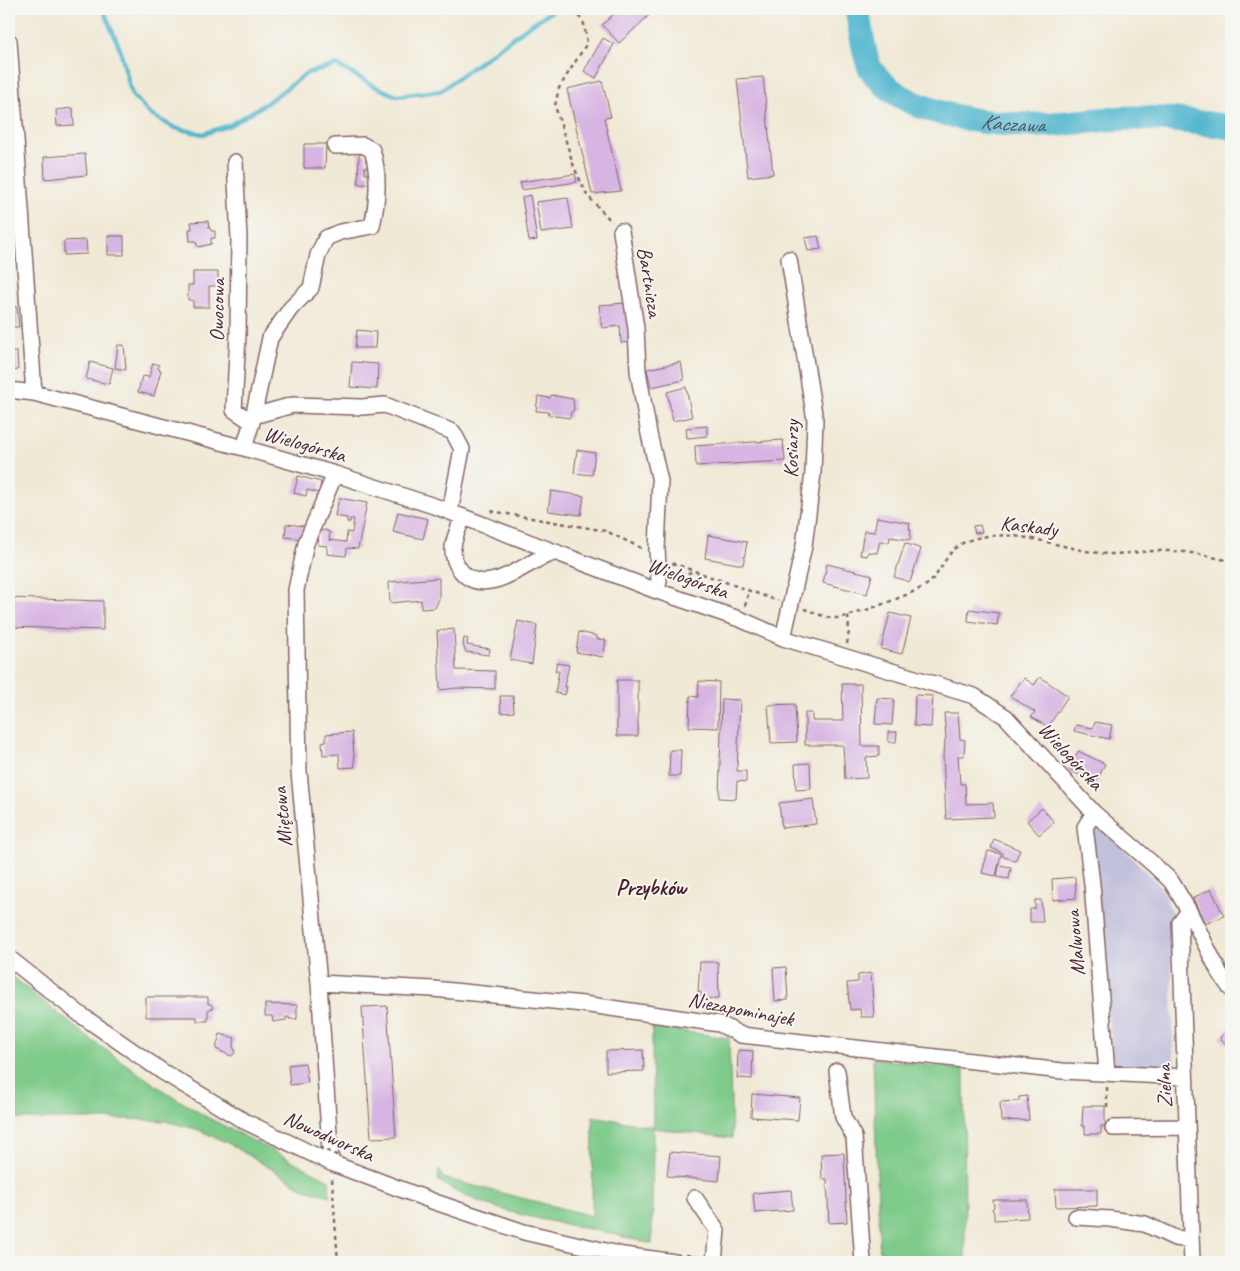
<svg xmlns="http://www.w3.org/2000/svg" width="1240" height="1271" viewBox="0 0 1240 1271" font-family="Caveat,sans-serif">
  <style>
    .industrial { fill: #c2c1dc }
    .green { fill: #7dca89; stroke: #64745a }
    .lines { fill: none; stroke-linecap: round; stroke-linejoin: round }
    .stream { stroke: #4fb5cd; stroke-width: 4.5 }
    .river { stroke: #4fb5cd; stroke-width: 25 }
    .building { fill: #d7b5e2 }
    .minor-casing { stroke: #846666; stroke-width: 18 }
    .path { stroke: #846666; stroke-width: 2.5; stroke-dasharray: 4 4; stroke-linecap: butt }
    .minor { stroke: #fff; stroke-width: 15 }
    .path-bridge { stroke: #846666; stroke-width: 2.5; stroke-dasharray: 4 4; stroke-linecap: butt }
    .labels { text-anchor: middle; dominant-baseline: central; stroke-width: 4; stroke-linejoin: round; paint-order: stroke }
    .street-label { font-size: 21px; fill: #4a1f2b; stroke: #f6f6f2 }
    .water-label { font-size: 22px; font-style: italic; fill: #4c5464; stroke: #f6f6f2 }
    .neighbourhood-label { font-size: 22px; font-weight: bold; fill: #4a1f2b; stroke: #f6f6f2 }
  </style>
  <rect width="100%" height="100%" fill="#f6f6f2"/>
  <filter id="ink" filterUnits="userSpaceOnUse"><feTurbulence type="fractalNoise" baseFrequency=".02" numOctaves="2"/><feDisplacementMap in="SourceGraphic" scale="10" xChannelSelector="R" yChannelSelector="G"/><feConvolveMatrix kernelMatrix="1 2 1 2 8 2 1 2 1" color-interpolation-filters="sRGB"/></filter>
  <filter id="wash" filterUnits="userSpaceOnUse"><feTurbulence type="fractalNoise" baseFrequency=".0096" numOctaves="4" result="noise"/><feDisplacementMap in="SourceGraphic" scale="20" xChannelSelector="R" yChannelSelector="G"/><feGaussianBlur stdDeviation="1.12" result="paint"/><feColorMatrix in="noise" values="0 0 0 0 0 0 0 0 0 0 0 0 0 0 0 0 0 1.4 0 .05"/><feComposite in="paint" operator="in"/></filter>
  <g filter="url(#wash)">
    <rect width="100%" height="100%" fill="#f0e9d5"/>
    <path class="industrial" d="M1097,822L1160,886L1171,911L1173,1043L1175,1071L1113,1067L1091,832Z"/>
    <path class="green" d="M9,974L90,1039L164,1091L205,1116L329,1180L330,1196L305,1189L228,1143L196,1129L165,1121L127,1119H9Z
      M652,1027L729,1038L732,1138L653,1128L652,1244C631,1239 610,1233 589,1229C544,1220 474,1208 438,1180L439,1169L443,1178L592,1216L593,1116L653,1127Z
      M873,1058L964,1070L965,1262H880Z"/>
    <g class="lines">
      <path class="stream" d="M103,9L120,49L132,95L151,115L175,128L203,134L230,125L265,104L307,73L337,65L376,87L397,96L440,91L530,25L555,9"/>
      <path class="river" id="s1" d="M857,9C859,20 865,60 870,68C901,115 982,124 1034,125C1066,125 1100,118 1133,118C1165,117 1199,123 1231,127"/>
    </g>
    <g id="blocks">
      <path class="building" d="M619,9H656L619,43L602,25Z
        M603,38L614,44L596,78L584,71Z
        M763,77L773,174L748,177L737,79Z
        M602,81L611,117L604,118L621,191L592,194L567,89Z
        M73,108L74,125L57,126L56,110Z
        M304,144H326L325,168H304Z
        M85,154L87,175L45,179L44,157Z
        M359,154H366V162H368V167H365V174H369V184H358Z
        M575,174L577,182L522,190L520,182Z
        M530,195L537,240L529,241L522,197Z
        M568,198L573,229L541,233L536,202Z
        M208,221L209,228H210L211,231H215V238H211V244L199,247L197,245L196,241H190L189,229H192L191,222Z
        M108,236H124V255H108Z
        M818,236L821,249L808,251L805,238Z
        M86,240L87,254L64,255V241Z
        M193,272H218V286H209V307H193V300H188V285H193Z
        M626,303L633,342L621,343L620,326L602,328L599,305Z
        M9,307H17L19,327H9Z
        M357,330L376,332L375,348H355Z
        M118,345H124L126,370L115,368Z
        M9,352H17L18,370L9,371Z
        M90,362L113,368L109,384L86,379Z
        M352,362L378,364L377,389L350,387Z
        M681,362L684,380L651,387L647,369Z
        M153,363L159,365L158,369L161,370L154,396L138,392L142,376L149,377Z
        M686,387L692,417L673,421L667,392Z
        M551,395L573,399L574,410L571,412L570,418L548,415L549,412L536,411L538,396L550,398Z
        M707,426V436L687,438L686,428Z
        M783,440L785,461L696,466L695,446Z
        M577,450L595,453L592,475L574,473Z
        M298,476L321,482L319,493L307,490L306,496L294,493Z
        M551,491L584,496L581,515L548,511Z
        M339,498L367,503L358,549L347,548L346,556L327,554V546L318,545L319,531L327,530V532H330L329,540L346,542L347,532L352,533L354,519H350V522H347V518L335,516Z
        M398,512L428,519L423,539L393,532Z
        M877,517L910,523L909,529L911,530L910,540L890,537L889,543L880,541L877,553L868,552L867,556L860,555L864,531L874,532Z
        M286,524L304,526L302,539L285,537Z
        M980,525L982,532L975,533L973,526Z
        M708,535L747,542L743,565L705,558Z
        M905,543L921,549L910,582L894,577Z
        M827,564L872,575L867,594L823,583Z
        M439,578V599L435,608L421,609V600L390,603L389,582Z
        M9,598L103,601V630L9,627Z
        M969,609L999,613L997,625L968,621Z
        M890,613L911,618L902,654L881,649Z
        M518,621L537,625L532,664L510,660Z
        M454,629L456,670L495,671V689L457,688L440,690L437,631Z
        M579,632L597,636V639L606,640L603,657L576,652Z
        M464,638L468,639L467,645L490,649L489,655L466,652L463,645Z
        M557,663L569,665L564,687H567L565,695L555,693L559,671H555Z
        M1040,677L1068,696L1048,727L1031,717L1035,712L1010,696L1024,678L1034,685Z
        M617,680H638V736H617Z
        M699,681L719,682L718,728L689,727L690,696L698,697Z
        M842,684H861L862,746H879V756L866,757L867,778L845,779L843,745H805V713H812V721H843Z
        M915,695L933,696L931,727L914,726Z
        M500,696H513L514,712L501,713Z
        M877,698L894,699L892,725L875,724Z
        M722,699L740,700L737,771H746V782L737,781L736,799L719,798Z
        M795,704L797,742L771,743L768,705Z
        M944,713H958L960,739L965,740L964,756H958L960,784H965L966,804L993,803L994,817L946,819L943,754L944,755L945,739H946Z
        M1095,722L1112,725L1109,739L1074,731L1076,725L1093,728Z
        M352,732L355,767L340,768L339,754L323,755L322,742L326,741V734Z
        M888,732H897L896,742H888Z
        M670,750H681L680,776H669Z
        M1078,751L1105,764L1096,783L1069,770Z
        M810,763L811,789L796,790L795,764Z
        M813,799L816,824L782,828L779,803Z
        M1042,808L1054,822L1039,835L1027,821Z
        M994,839L1020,850L1015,861L1002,856L1003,853L991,848Z
        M988,851L1001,854L996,876L982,873Z
        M999,865L1011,867L1009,879L997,877Z
        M1075,877L1076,898L1053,900L1052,879Z
        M1211,889L1224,916L1205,924L1193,898Z
        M1035,900H1041L1043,922H1030V909H1035Z
        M700,962H718L719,998L701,999V992H698Z
        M786,967L788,1000L775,1001L773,968Z
        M871,973L874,1017H861L860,1009L850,1010L847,983L858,982V975Z
        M146,997H208V1004H211L213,1008L208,1010V1021H197V1017H146Z
        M265,1004L297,1005V1019H289V1017H286V1020L273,1022L272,1016H265Z
        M387,1006L396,1137L371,1138L362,1007Z
        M1231,1026V1048L1220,1038Z
        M220,1034L235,1038L233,1047L235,1050L234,1054L231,1056L216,1049Z
        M643,1050L644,1071L606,1072V1051Z
        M738,1050L753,1051L752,1079L737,1078Z
        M305,1063L308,1083L290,1085L288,1065Z
        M752,1094L800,1098L798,1120L751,1117Z
        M1027,1096L1029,1120L1001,1121L1000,1102L1019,1101V1097Z
        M1083,1106H1105V1126H1101V1134H1085V1126H1082Z
        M670,1152L721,1156L719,1181L667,1176Z
        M844,1153L847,1222L829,1223L827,1179H822L821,1154Z
        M1055,1189H1097V1206L1056,1207Z
        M791,1190L793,1210L755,1213L753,1193Z
        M993,1200H1027L1028,1218L994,1220V1213L992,1209L994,1207Z"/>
    </g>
  </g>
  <g filter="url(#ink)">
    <use href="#blocks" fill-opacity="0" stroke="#846666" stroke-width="1"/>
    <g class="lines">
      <g class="minor-casing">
        <path id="minor" d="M9,41L34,393
          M235,162L239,238L238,335L234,410L252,422L244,448
          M621,231L636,328L638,371L649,434L660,481L657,549L659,581L657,591
          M9,390L34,393L244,448L335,474L437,507L657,591L742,620L783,638L974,696L1006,717L1094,813L1153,864L1171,881L1189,911L1220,974L1231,989
          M253,416L293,405L362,407L385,405L453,432L462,449L450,512
          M252,422L270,338L291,308L311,288L318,255L326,238L340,232L372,226C378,200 380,175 372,150L363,145L335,146
          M463,517C455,537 446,552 461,571C481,595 513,573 535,561C541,557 549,555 556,552
          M783,638L804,546L813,473L815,420L789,259
          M1094,813L1085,827L1092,884L1107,1073
          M1189,911L1180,923L1192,1262
          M9,958L81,1015L163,1072L244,1121L331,1163L435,1202L524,1232L623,1255L675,1262
          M319,983L433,989L583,1004L720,1024L741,1035L1062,1071L1185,1077
          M837,1071L843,1117L854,1137L863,1262
          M1113,1128L1186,1127
          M331,1163L319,983L299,772L296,590L306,543L335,474
          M695,1198L717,1230L714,1262
          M1076,1217L1110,1219L1145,1224L1175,1238L1191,1240"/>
      </g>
      <path class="path" d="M574,9L584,24L587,43L559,88L555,106L574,167L587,195L612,222
        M491,511L606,531L643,549
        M672,563L778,601
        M672,577L693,572
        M745,606L749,591
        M804,609C814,612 827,619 837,618C851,617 919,592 929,583C946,567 945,547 973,539C1019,526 1065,552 1111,554C1130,554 1149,550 1168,551C1190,551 1210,557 1231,561
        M847,644L849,631L848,615
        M1107,1087V1110
        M332,1179L338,1262
        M686,1255L700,1257
        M728,1260L761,1262"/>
      <use href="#minor" class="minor"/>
      <path class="path-bridge" d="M319,1147L341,1157"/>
    </g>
  </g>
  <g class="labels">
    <g class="street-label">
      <text transform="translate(650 282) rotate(81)">Bartnicza</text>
      <text transform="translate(217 310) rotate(-89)">Owocowa</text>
      <text transform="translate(305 444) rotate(16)">Wielogórska</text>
      <text transform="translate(791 449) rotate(-89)">Kosiarzy</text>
      <text transform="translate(1029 526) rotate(7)">Kaskady</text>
      <text transform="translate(688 578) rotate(20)">Wielogórska</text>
      <text transform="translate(1071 756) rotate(47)">Wielogórska</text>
      <text transform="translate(282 817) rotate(-96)">Miętowa</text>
      <text transform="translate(1075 943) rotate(-95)">Malwowa</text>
      <text transform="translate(741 1009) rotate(11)">Niezapominajek</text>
      <text transform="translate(1164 1086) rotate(-92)">Zielna</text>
      <text transform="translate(329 1136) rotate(24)">Nowodworska</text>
    </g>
    <g class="water-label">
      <text stroke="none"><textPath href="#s1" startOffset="219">Kaczawa</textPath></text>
    </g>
    <g class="neighbourhood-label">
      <text x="651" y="888">Przybków</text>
    </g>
  </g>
  <rect width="1240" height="1271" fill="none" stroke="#f6f6f2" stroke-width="30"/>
</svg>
